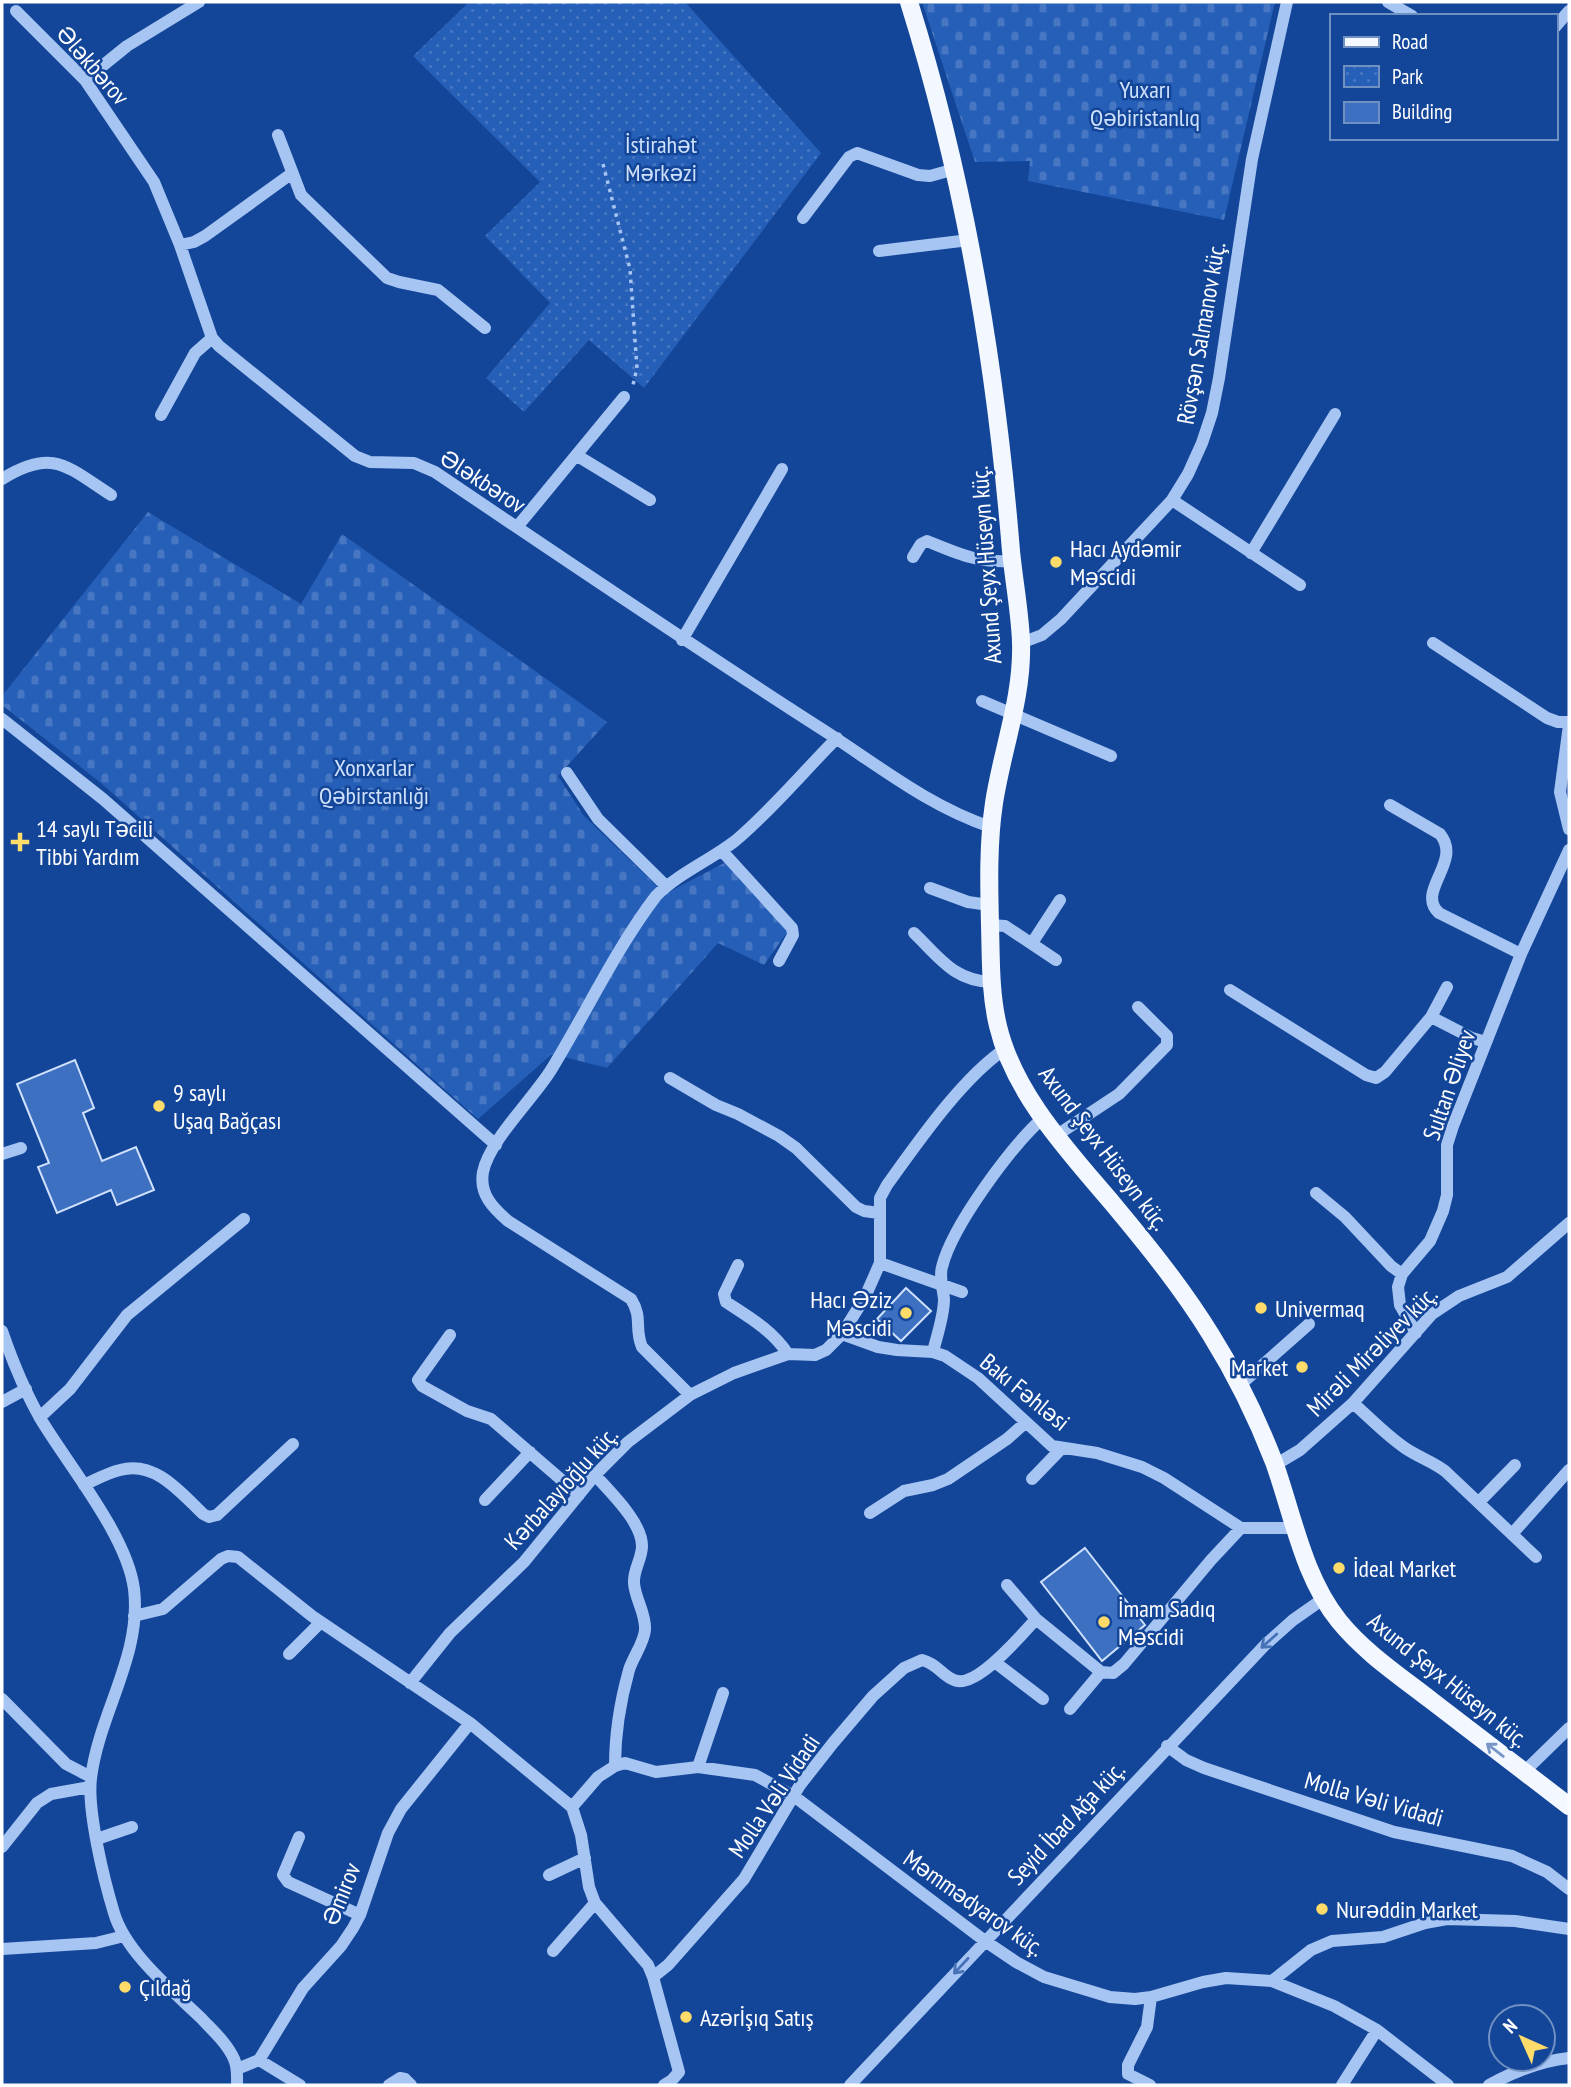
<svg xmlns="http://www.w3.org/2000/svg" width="1571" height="2087" viewBox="0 0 1571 2087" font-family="'PT Sans Narrow',sans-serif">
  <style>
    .cemetery { fill: url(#cemetery-stones) }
    .park { fill: url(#park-dots) }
    .building { fill: #3d70c1; stroke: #cfe1fd; stroke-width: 2 }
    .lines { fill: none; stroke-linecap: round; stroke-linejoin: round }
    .path { stroke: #a7c5f3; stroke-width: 3.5; stroke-dasharray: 3.5 5; stroke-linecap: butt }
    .minor { stroke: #a7c5f3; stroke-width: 12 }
    .major { stroke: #f3f7ff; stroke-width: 18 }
    .oneway { stroke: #4772b8 }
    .oneway2 { stroke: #7896c7 }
    .poi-dot { fill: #ffdc69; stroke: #134699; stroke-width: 2.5 }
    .labels { text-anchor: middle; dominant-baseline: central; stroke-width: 5; stroke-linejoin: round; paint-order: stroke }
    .street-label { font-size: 24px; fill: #fff; stroke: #134699 }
    .park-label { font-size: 24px; fill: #cfe1fd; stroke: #134699 }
    .poi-label { font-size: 24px; fill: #fff; stroke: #134699; text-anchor: start }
  </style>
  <defs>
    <pattern id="cemetery-stones" width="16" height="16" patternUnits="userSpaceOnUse" patternTransform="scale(1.75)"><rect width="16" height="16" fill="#265fb7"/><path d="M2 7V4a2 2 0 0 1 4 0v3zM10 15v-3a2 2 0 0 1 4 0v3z" fill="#4777c2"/></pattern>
    <pattern id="park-dots" width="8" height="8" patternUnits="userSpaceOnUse" patternTransform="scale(1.75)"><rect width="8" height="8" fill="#265fb7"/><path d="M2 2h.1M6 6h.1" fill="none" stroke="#4777c2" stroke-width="1.8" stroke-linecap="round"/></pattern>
  </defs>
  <rect width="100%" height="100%" fill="#134699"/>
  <path class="cemetery" d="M922,2H1275L1224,220L1028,181L1030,161L975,162Z
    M148,512L301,604L342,534L607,722L558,776L584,816L665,894L726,862L788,931L764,965L718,943L607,1068L552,1054L478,1119L101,783L2,705V696Z"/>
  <path class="park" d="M469,2H685L821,153L644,388L589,340L524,412L486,378L550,303L485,236L540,182L413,56Z"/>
  <path class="building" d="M75,1060L94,1108L83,1113L102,1161L136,1147L154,1190L117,1205L111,1190L57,1213L38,1167L49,1163L17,1084Z
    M906,1288L931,1311L901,1341L877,1319Z
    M1085,1548L1145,1625L1102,1661L1041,1582Z"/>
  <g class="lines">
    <path class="path" d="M603,164L630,269L637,368L633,385"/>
    <path class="minor" d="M1388,2L1412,16
      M16,11L85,80L154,182L180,245L212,338L219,346L355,456L370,462L414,463L435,472C562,558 688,643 817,726C874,762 927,806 991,827
      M1555,27L1569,11
      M85,80L127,46L199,2
      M278,135L301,195L387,278L399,282L438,290L485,328
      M803,218L849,157L857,153L918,175L930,176L955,169
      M180,245L194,242L205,236L291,174
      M879,251L969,240
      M161,415L195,353L212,338
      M576,455L650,500
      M2,479C53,448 66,466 111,495
      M1172,500L1300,585
      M517,527L624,397
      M1251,553L1335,414
      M913,557L921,544L927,541C959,554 977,563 1012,561
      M682,640L782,469
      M1021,643L1042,635L1061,619L1172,500L1188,474L1202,443L1212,413L1219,378L1252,159L1287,2
      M1433,643L1547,718L1558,722H1569
      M982,701L1111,756
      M2,719L103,799L496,1145
      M1569,725L1560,792L1569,829
      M567,773L598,819L666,886
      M1390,805L1440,834C1463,862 1415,891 1439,913L1521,954
      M722,851L792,928L793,935L779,961
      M930,888L968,902L989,905
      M990,925L1005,926L1056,960
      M914,933C940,958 954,981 992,982
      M1032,943L1060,900
      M1230,990L1366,1075L1376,1078L1385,1072L1431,1017L1472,1038L1486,1042
      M1431,1017L1447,987
      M670,1078L716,1105L738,1114L779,1136L796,1148L856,1207L864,1211L879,1213
      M1057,1135L1119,1094L1167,1045V1036L1138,1007
      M2,1154L21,1148
      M1316,1193L1345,1217L1391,1266L1402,1274
      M880,1263L962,1292
      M738,1265L724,1294L726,1302C749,1317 772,1330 788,1354
      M2,1331C12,1360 24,1390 40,1418C68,1465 127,1535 134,1589C142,1656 99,1713 91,1778C87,1811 104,1880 114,1913C126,1953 172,1990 201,2018C213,2031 227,2043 234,2059C238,2068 237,2076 237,2085
      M1416,1333L1400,1305L1398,1287L1402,1274L1430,1241L1443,1211L1447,1195V1145L1453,1126L1521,954L1569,850
      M842,1334L878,1347L897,1350L933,1352L945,1356L978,1378L1052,1446L1097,1453L1142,1467L1164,1478L1241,1528H1295
      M450,1335L418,1380L422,1386L467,1411L491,1419L579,1495
      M933,1352C937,1335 944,1316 944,1299C943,1288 939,1278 942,1267C952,1226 1012,1145 1044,1117
      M1240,1385L1309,1324
      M690,1395L642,1347C634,1328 643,1318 631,1299L508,1221C493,1208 479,1194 483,1172C489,1141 533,1099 551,1070C586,1013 615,950 656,896C679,873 709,861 735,841C770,812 804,771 837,738
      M2,1402L26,1389
      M1353,1403C1370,1418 1386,1435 1405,1448C1418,1457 1432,1461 1445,1471L1536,1557
      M40,1417L70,1389L127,1315L244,1219
      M1275,1465L1300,1450L1353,1403L1432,1314L1459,1296L1507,1277L1569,1223
      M595,1475C610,1492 642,1522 642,1546C642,1559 633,1570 634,1583C635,1599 646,1613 645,1630C644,1643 633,1657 629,1670C620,1702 615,1733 615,1766
      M1032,1479L1061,1449
      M84,1485C95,1480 107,1473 120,1470C155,1460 181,1493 203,1514L209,1517L217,1515L293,1444
      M485,1500L530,1452
      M1479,1502L1515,1465
      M870,1513L904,1491L933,1485L948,1479L1007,1439L1025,1423
      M1512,1534L1569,1470
      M1007,1585L1036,1619
      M134,1616L163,1609L221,1559L228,1556L238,1557L312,1616L470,1723L572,1807L581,1835L589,1887L595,1903L648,1965L653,1977L679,2072L672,2080L664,2085
      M289,1654L321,1622
      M996,1663L1043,1699
      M1101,1672L1113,1673L1124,1664L1211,1560L1241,1528
      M410,1683L450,1633L524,1562L595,1475L628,1442L690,1395L734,1373L788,1354L815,1355L826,1350L842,1334L865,1297L880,1263V1198L887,1185C918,1142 962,1078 1005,1049
      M2,1699L66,1764L91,1777
      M1070,1709L1101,1672
      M1167,1746L1186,1760L1204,1768L1394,1832L1512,1856L1547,1872L1569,1889
      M698,1767L723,1693
      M1524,1772L1569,1728
      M572,1807L598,1777L615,1766L625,1763L656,1772L698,1767L755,1775L795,1797L985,1941L1016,1962L1044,1977L1110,1997L1135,1999L1151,1997L1203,1982L1226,1978L1272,1981L1334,2006L1377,2030L1448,2085
      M299,1837L283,1875L288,1882L360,1915
      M97,1839L132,1827
      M2,1847L37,1803L51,1794L90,1787
      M549,1875L585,1858
      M2,1949L96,1943L124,1936
      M553,1951L595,1903
      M653,1977L668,1965L744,1879L800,1785L833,1743L873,1696L904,1668L922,1660C938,1664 941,1675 954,1680C976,1690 1023,1633 1036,1619L1101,1672
      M1272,1981L1311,1950L1332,1941L1383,1937L1425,1923L1447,1919L1515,1921L1569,1929
      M259,2060L300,2085
      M237,2069L259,2060L303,1988L341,1946L353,1928L360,1915L388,1833L401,1809L470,1723
      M389,2085L400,2078L405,2079L411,2085
      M850,2085L1265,1645L1293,1620L1323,1599
      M1150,2085L1128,2074V2065L1147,2027L1151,1997
      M1342,2085L1377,2030
      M1489,2085C1515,2071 1540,2061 1569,2058"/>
    <path class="major" d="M909,2C965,180 996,366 1011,551C1014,582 1020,612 1021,642C1023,697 1002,750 994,803C988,843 989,884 990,925C991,958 990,993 998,1026C1014,1094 1069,1152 1113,1204C1148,1246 1182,1288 1211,1335C1236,1375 1257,1418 1274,1462C1293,1515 1303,1576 1339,1621C1365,1653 1400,1676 1432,1701C1477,1736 1523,1771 1569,1806"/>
  </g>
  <defs><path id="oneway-shaft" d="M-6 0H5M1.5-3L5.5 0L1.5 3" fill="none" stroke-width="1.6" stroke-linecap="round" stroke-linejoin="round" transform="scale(1.75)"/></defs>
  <g class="oneway">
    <use href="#oneway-shaft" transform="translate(1269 1641) rotate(138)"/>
    <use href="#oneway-shaft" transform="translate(961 1966) rotate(133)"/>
  </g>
  <use class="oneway2" href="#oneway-shaft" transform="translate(1495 1750) rotate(-142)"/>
  <g class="poi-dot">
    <circle cx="1056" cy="562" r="7"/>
    <path d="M16.5 831.5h7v7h7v7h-7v7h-7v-7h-7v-7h7z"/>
    <circle cx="159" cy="1106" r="7"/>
    <circle cx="1261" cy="1308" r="7"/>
    <circle cx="906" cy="1313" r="7"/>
    <circle cx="1302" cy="1367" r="7"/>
    <circle cx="1339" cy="1568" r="7"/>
    <circle cx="1104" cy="1622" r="7"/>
    <circle cx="1322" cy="1909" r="7"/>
    <circle cx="125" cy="1987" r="7"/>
    <circle cx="686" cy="2017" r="7"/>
  </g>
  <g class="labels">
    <g class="street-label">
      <text transform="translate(93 65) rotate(49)">Ələkbərov</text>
      <text transform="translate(1201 333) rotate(-80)">Rövşən Salmanov küç.</text>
      <text transform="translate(483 481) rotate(33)">Ələkbərov</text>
      <text transform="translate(986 565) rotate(-94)">Axund Şeyx Hüseyn küç.</text>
      <text transform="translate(1449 1085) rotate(-71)">Sultan Əliyev</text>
      <text transform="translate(1104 1148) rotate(53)">Axund Şeyx Hüseyn küç.</text>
      <text transform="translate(1372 1351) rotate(-45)">Mirəli Mirəliyev küç.</text>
      <text transform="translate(1025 1392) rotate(39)">Bakı Fəhləsi</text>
      <text transform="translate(561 1488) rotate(-48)">Kərbalayıoğlu küç.</text>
      <text transform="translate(1448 1680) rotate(39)">Axund Şeyx Hüseyn küç.</text>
      <text transform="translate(774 1796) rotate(-56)">Molla Vəli Vidadi</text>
      <text transform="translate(1374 1799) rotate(16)">Molla Vəli Vidadi</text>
      <text transform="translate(1066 1823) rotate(-47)">Seyid İbad Ağa küç.</text>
      <text transform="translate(341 1894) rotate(-68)">Əmirov</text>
      <text transform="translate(974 1903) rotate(35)">Məmmədyarov küç.</text>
    </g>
    <g class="park-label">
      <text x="1145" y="89">Yuxarı<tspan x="1145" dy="28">Qəbiristanlıq</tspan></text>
      <text x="661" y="144">İstirahət<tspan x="661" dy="28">Mərkəzi</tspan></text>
      <text x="374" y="767">Xonxarlar<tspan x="374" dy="28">Qəbirstanlığı</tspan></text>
    </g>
    <g class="poi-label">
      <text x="1070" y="548">Hacı Aydəmir<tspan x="1070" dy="28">Məscidi</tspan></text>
      <text x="36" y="828">14 saylı Təcili<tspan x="36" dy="28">Tibbi Yardım</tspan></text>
      <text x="173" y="1092">9 saylı<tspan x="173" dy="28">Uşaq Bağçası</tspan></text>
      <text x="892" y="1299" text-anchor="end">Hacı Əziz<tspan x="892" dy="28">Məscidi</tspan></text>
      <text x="1275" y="1308">Univermaq</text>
      <text x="1288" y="1367" text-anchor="end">Market</text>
      <text x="1353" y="1568">İdeal Market</text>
      <text x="1118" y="1608">İmam Sadıq<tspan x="1118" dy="28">Məscidi</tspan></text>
      <text x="1336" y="1909">Nurəddin Market</text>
      <text x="139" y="1987">Çıldağ</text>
      <text x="700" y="2017">Azərİşıq Satış</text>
    </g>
  </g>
  <rect width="1571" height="2087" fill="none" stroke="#ffffff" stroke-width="7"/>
  <rect x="1330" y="14" width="228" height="126" fill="#134699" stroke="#7190c2" stroke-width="2"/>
  <rect x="1344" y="37" width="35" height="10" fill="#f3f7ff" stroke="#7190c2" stroke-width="2"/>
  <text x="1392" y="49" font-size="21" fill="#ffffff">Road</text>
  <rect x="1344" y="66" width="35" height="21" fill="url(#park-dots)" stroke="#7190c2" stroke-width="2"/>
  <text x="1392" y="84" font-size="21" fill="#ffffff">Park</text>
  <rect x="1344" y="102" width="35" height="21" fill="#3d70c1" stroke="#7190c2" stroke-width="2"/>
  <text x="1392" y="119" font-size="21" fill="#ffffff">Building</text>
  <g transform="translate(1522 2038) rotate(315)"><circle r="33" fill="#134699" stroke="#7190c2" stroke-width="2"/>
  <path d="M0-5L12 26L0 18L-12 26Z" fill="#ffdc69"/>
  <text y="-10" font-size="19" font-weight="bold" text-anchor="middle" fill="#ffffff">N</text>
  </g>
</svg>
